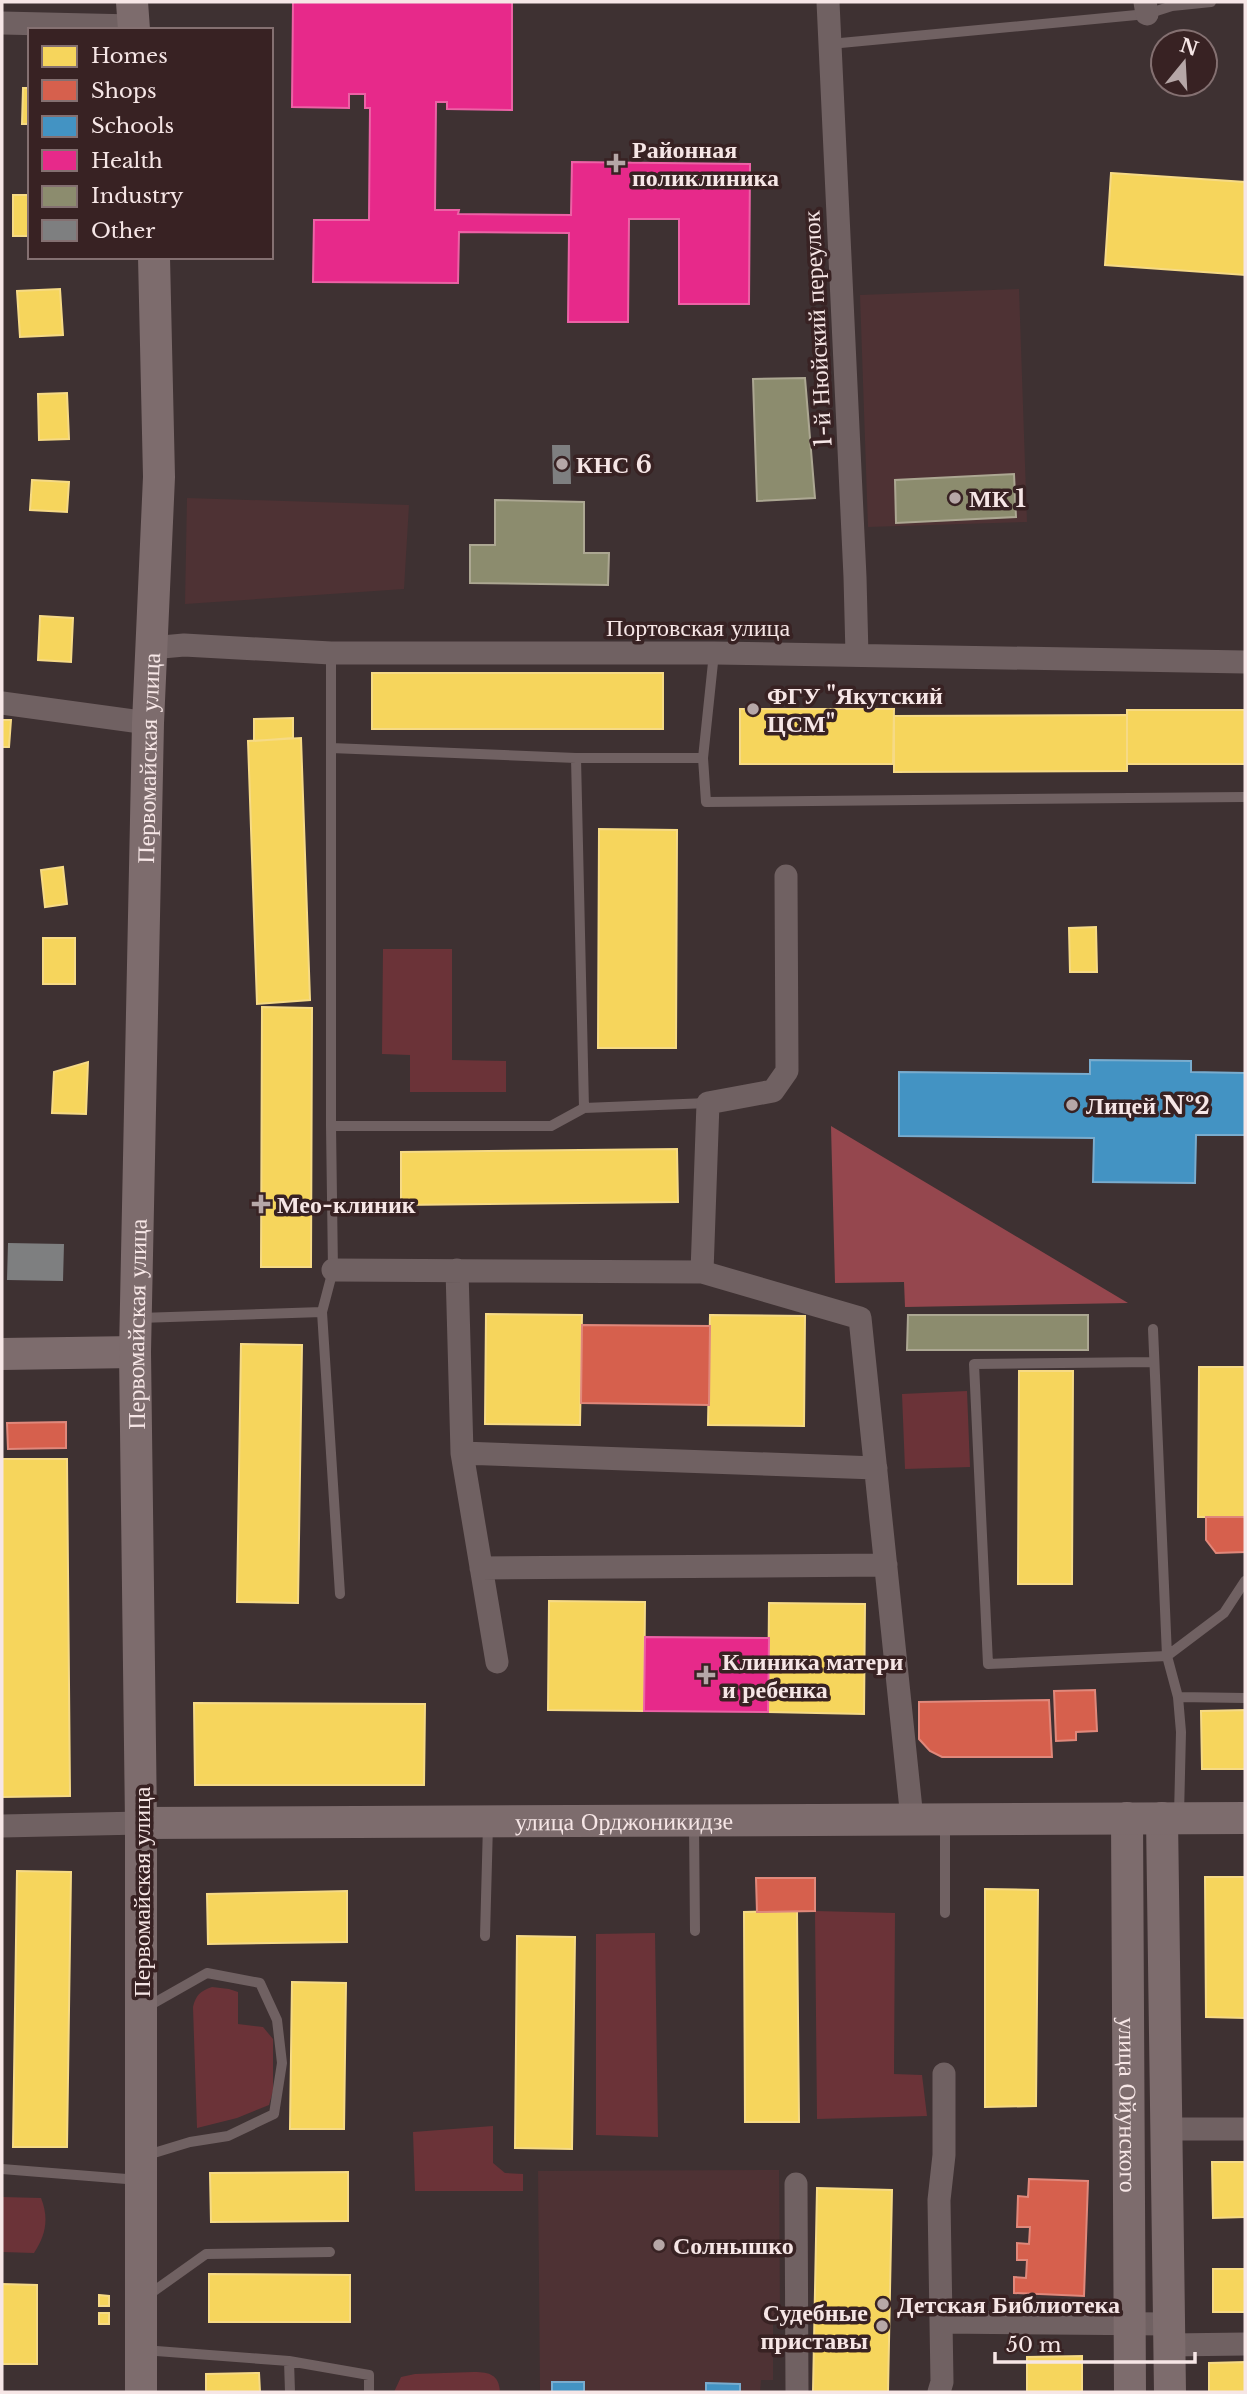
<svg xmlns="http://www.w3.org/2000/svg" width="1247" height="2394" viewBox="0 0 1247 2394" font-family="'Libre Baskerville',serif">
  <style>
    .built { fill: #4e3234 }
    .green { fill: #6b3338 }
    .forest { fill: #95474e }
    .homes { fill: #f6d55c; stroke: #f6da85; stroke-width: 2 }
    .shops { fill: #d6604d; stroke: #e0887b; stroke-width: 2 }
    .schools { fill: #4393c3; stroke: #79acce; stroke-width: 2 }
    .health { fill: #e7298a; stroke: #ec62a6; stroke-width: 2 }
    .industry { fill: #8c8c6e; stroke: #aca792; stroke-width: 2 }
    .building { fill: #7e7f80 }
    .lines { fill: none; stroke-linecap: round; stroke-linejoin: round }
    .lane { stroke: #706162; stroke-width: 10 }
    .street { stroke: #706162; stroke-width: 23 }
    .secondary { stroke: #7d6c6d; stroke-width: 32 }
    .poi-dot { fill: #b6a7a7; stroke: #382223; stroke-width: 2.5 }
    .labels { text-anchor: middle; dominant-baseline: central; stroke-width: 7; stroke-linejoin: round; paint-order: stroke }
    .poi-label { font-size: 24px; font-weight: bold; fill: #f6e6e6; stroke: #382223; text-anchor: start }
    .street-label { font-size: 24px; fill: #f6e6e6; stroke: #382223 }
  </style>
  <rect width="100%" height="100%" fill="#3e3132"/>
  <path class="built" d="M1019,289L1027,522L868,527L860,295Z
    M187,498L409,505L404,589L185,604Z
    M779,2170L780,2318H773V2380H761L760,2392H540L538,2171Z"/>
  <path class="green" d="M383,949H452V1060L506,1061V1092H410V1055L382,1054Z
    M967,1391L970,1467L905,1469L902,1394Z
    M815,1911L895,1913L894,2074L922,2075L927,2116L817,2119Z
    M655,1933L658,2137L596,2135V1934Z
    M212,1987L229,1989L238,1992V2024L263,2027L273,2039V2091L269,2105L237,2118L197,2128L193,2007C196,1995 200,1991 212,1987Z
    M493,2126V2163L505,2173L523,2174V2191H415L413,2132Z
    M2,2197L41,2198C49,2218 46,2235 34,2253L2,2252Z
    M474,2372C490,2372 499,2375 500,2392H394L401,2377L415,2374Z"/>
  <path class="forest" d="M831,1126L1128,1303L905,1307L904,1282L835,1283Z"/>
  <path class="homes" d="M23,88H30V124H22Z
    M1111,173L1245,182V275L1105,265Z
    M13,195H30V236H13Z
    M60,289L63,335L20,337L17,291Z
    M67,393L69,439L39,440L38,394Z
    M32,480L69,482L67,512L30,510Z
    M40,616L73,618L71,662L38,660Z
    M372,673H663V729H372Z
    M740,709H894L893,764H740Z
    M1127,710H1245V764H1127Z
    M1127,715V771L894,772V716Z
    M293,718V738L254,741V719Z
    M2,720H11L9,747H2Z
    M301,738L310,1000L257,1004L248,741Z
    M599,829L677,830L676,1048H598Z
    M63,867L67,904L45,907L41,870Z
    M1096,927L1097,972H1070L1069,928Z
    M43,938H75V984H43Z
    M262,1007L312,1008L311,1267H261Z
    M88,1062L86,1114L52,1113L54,1072Z
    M677,1149L678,1202L401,1205V1152Z
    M486,1314L582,1315L580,1425L485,1424Z
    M710,1315L805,1316L804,1426L708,1425Z
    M241,1344L302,1345L298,1603L237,1602Z
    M1199,1367H1245V1517H1198Z
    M1019,1371H1073L1072,1584H1018Z
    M2,1459H67L70,1796L2,1797Z
    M549,1601L645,1602L644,1711L548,1710Z
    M769,1603L865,1604L864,1714L768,1712Z
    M194,1703L425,1704L424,1785H195Z
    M1245,1710V1769H1202L1201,1711Z
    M17,1871L71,1872L67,2147H13Z
    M1205,1877H1245V2018L1206,2017Z
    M985,1889L1038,1890L1036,2106L985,2107Z
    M347,1891V1942L208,1944L207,1894Z
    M797,1911L799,2122H745L744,1912Z
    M517,1936L575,1937L572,2149L515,2148Z
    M292,1982L346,1983L344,2129H290Z
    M1212,2162H1245V2217L1213,2218Z
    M348,2172V2221L211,2222L210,2173Z
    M817,2188L892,2190L888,2392H813Z
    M1213,2269H1245V2312H1213Z
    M209,2274L350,2275V2322H209Z
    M2,2284L37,2285V2364H2Z
    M99,2295L109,2296V2306H99Z
    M99,2313H109V2324H99Z
    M1082,2356V2392H1027V2357Z
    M1245,2362V2392H1209V2363Z
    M259,2373L260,2392H206V2374Z"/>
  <path class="shops" d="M582,1325L710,1326L709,1405L581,1403Z
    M66,1422V1448L8,1449L7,1423Z
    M1206,1517H1245V1552L1216,1553L1206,1540Z
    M1095,1690L1097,1731L1076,1732V1740L1056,1741L1054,1691Z
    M1049,1700L1052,1757H942L930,1751L919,1739V1702Z
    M756,1878H815V1911L757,1912Z
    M1029,2179L1088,2181L1084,2296L1014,2293V2277L1026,2278L1027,2260H1017V2243L1029,2244L1030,2227H1017L1018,2196L1028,2197Z"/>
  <path class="schools" d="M1090,1060L1191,1061V1072L1245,1073V1135H1196L1195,1183L1093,1182L1094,1138L899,1136V1072L1090,1074Z
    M552,2382H584V2392H552Z
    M706,2383L740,2384V2392H706Z"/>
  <path class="health" d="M293,2H512V110L447,109V102H436L435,210H459L458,214L571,215L572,162L750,164L749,304H679V219H629L628,322H568L569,233L459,232L458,283L313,282L314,220H369L370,108H365V94H349V108L292,107Z
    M645,1637L769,1638L768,1712L644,1711Z"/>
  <path class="industry" d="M805,378L815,498L757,501L753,379Z
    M1014,474L1016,517L896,523L895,480Z
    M495,500L584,502V553H609L608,585L470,583V545H495Z
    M908,1315H1088V1350H907Z"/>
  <path class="building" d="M552,445H570L571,484H553Z
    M8,1243L64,1244L63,1281L7,1280Z"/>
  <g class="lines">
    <path class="lane" d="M830,44L1147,14L1172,6L1211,2
      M331,653V1126L333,1270L322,1312L340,1594
      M714,653L703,758L706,802L1245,797
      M331,748L576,758H703
      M576,758L584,1108
      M331,1126H551L584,1108L708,1103
      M139,1318L322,1312
      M1153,1329L1167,1656L1178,1697L1181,1732L1179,1815
      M1154,1362L974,1364L988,1664L1167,1656L1224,1613L1245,1581
      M1178,1697L1245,1698
      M694,1823L695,1931
      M945,1913V1822
      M485,1936L488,1824
      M144,2156L190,2142L228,2136L274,2114L282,2063L277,2020L260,1983L207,1973L147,2007
      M2,2169L139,2180
      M147,2296L206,2254L330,2252
      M143,2350L289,2361L369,2375V2392
      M289,2361L290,2392"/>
    <path class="street" d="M828,2L855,577L857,655
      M1145,2L1147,14
      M2,23L134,26
      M151,648L184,645L331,653H714L1245,662
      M2,703L148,723
      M333,1270L702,1272L860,1318L912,1819
      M457,1270L462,1453L497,1662
      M702,1272L708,1103L773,1091L787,1071L786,876
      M462,1453L876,1468
      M481,1568L886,1565
      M2,1826L141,1823
      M1167,2129H1245
      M796,2184L797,2392
      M941,2322L1169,2324
      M1170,2345L1245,2344
      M939,2392L942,2382L939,2200L944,2155V2074"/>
    <g class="secondary">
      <path d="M132,2L134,30"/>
      <path d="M2,1354L135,1352"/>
      <path id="s1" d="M1127,1818L1130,2392"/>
      <path d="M1162,1818L1170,2392"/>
      <path id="s2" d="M141,1823L1245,1818"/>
      <path id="s3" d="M141,2392V1823L135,1352L148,723L159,477L154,257"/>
    </g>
  </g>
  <g class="poi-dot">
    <path d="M612.5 152.5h7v7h7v7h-7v7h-7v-7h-7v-7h7z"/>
    <circle cx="562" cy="464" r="7"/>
    <circle cx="955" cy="498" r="7"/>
    <circle cx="753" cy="709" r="7"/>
    <circle cx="1072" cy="1105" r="7"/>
    <path d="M257.5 1193.5h7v7h7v7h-7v7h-7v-7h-7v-7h7z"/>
    <path d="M702.5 1664.5h7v7h7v7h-7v7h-7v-7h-7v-7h7z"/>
    <circle cx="659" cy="2245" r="7"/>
    <circle cx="883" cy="2304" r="7"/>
    <circle cx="882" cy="2326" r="7"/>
  </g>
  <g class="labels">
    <g class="poi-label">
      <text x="632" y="149">Районная<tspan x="632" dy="28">поликлиника</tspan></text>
      <text x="576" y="464">КНС 6</text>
      <text x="969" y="498">МК 1</text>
      <text x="767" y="695">ФГУ "Якутский<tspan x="767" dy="28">ЦСМ"</tspan></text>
      <text x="1086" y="1105">Лицей №2</text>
      <text x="277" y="1204">Мео-клиник</text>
      <text x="722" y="1661">Клиника матери<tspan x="722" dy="28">и ребенка</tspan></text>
      <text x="673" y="2245">Солнышко</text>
      <text x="897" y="2304">Детская Библиотека</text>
      <text x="868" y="2312" text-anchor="end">Судебные<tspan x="868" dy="28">приставы</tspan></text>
    </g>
    <g class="street-label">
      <text transform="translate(817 329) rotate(-93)">1-й Нюйский переулок</text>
      <text x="698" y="627">Портовская улица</text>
      <text stroke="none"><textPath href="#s3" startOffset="1634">Первомайская улица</textPath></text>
      <text stroke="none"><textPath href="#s3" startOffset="1068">Первомайская улица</textPath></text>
      <text stroke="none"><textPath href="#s2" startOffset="483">улица Орджоникидзе</textPath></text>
      <text transform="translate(141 1892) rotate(-90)">Первомайская улица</text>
      <text stroke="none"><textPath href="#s1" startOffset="287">улица Ойунского</textPath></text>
    </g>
  </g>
  <rect width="1247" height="2394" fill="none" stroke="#f6e6e6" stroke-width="7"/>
  <rect x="28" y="28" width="245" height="231" fill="#382223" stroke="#847071" stroke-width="2"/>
  <rect x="42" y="46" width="35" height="21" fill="#f6d55c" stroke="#847071" stroke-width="2"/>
  <text x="91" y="63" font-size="21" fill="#f6e6e6">Homes</text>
  <rect x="42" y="80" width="35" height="21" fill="#d6604d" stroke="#847071" stroke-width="2"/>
  <text x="91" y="98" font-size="21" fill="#f6e6e6">Shops</text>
  <rect x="42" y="116" width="35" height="21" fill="#4393c3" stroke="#847071" stroke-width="2"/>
  <text x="91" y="133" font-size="21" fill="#f6e6e6">Schools</text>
  <rect x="42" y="150" width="35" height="21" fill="#e7298a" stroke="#847071" stroke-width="2"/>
  <text x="91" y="168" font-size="21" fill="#f6e6e6">Health</text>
  <rect x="42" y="186" width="35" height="21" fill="#8c8c6e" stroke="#847071" stroke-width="2"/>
  <text x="91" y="203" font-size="21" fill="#f6e6e6">Industry</text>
  <rect x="42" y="220" width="35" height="21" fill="#7e7f80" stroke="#847071" stroke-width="2"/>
  <text x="91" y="238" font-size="21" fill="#f6e6e6">Other</text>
  <g transform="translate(1184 63) rotate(18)"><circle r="33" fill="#382223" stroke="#847071" stroke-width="2"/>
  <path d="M0-5L12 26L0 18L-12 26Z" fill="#b6a7a7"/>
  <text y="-10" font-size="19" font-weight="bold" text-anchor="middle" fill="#f6e6e6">N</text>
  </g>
  <path d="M995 2352v10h200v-10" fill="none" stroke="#f6e6e6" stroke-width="3.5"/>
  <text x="1006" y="2352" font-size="21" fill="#f6e6e6" stroke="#382223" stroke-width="5" paint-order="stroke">50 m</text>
</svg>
